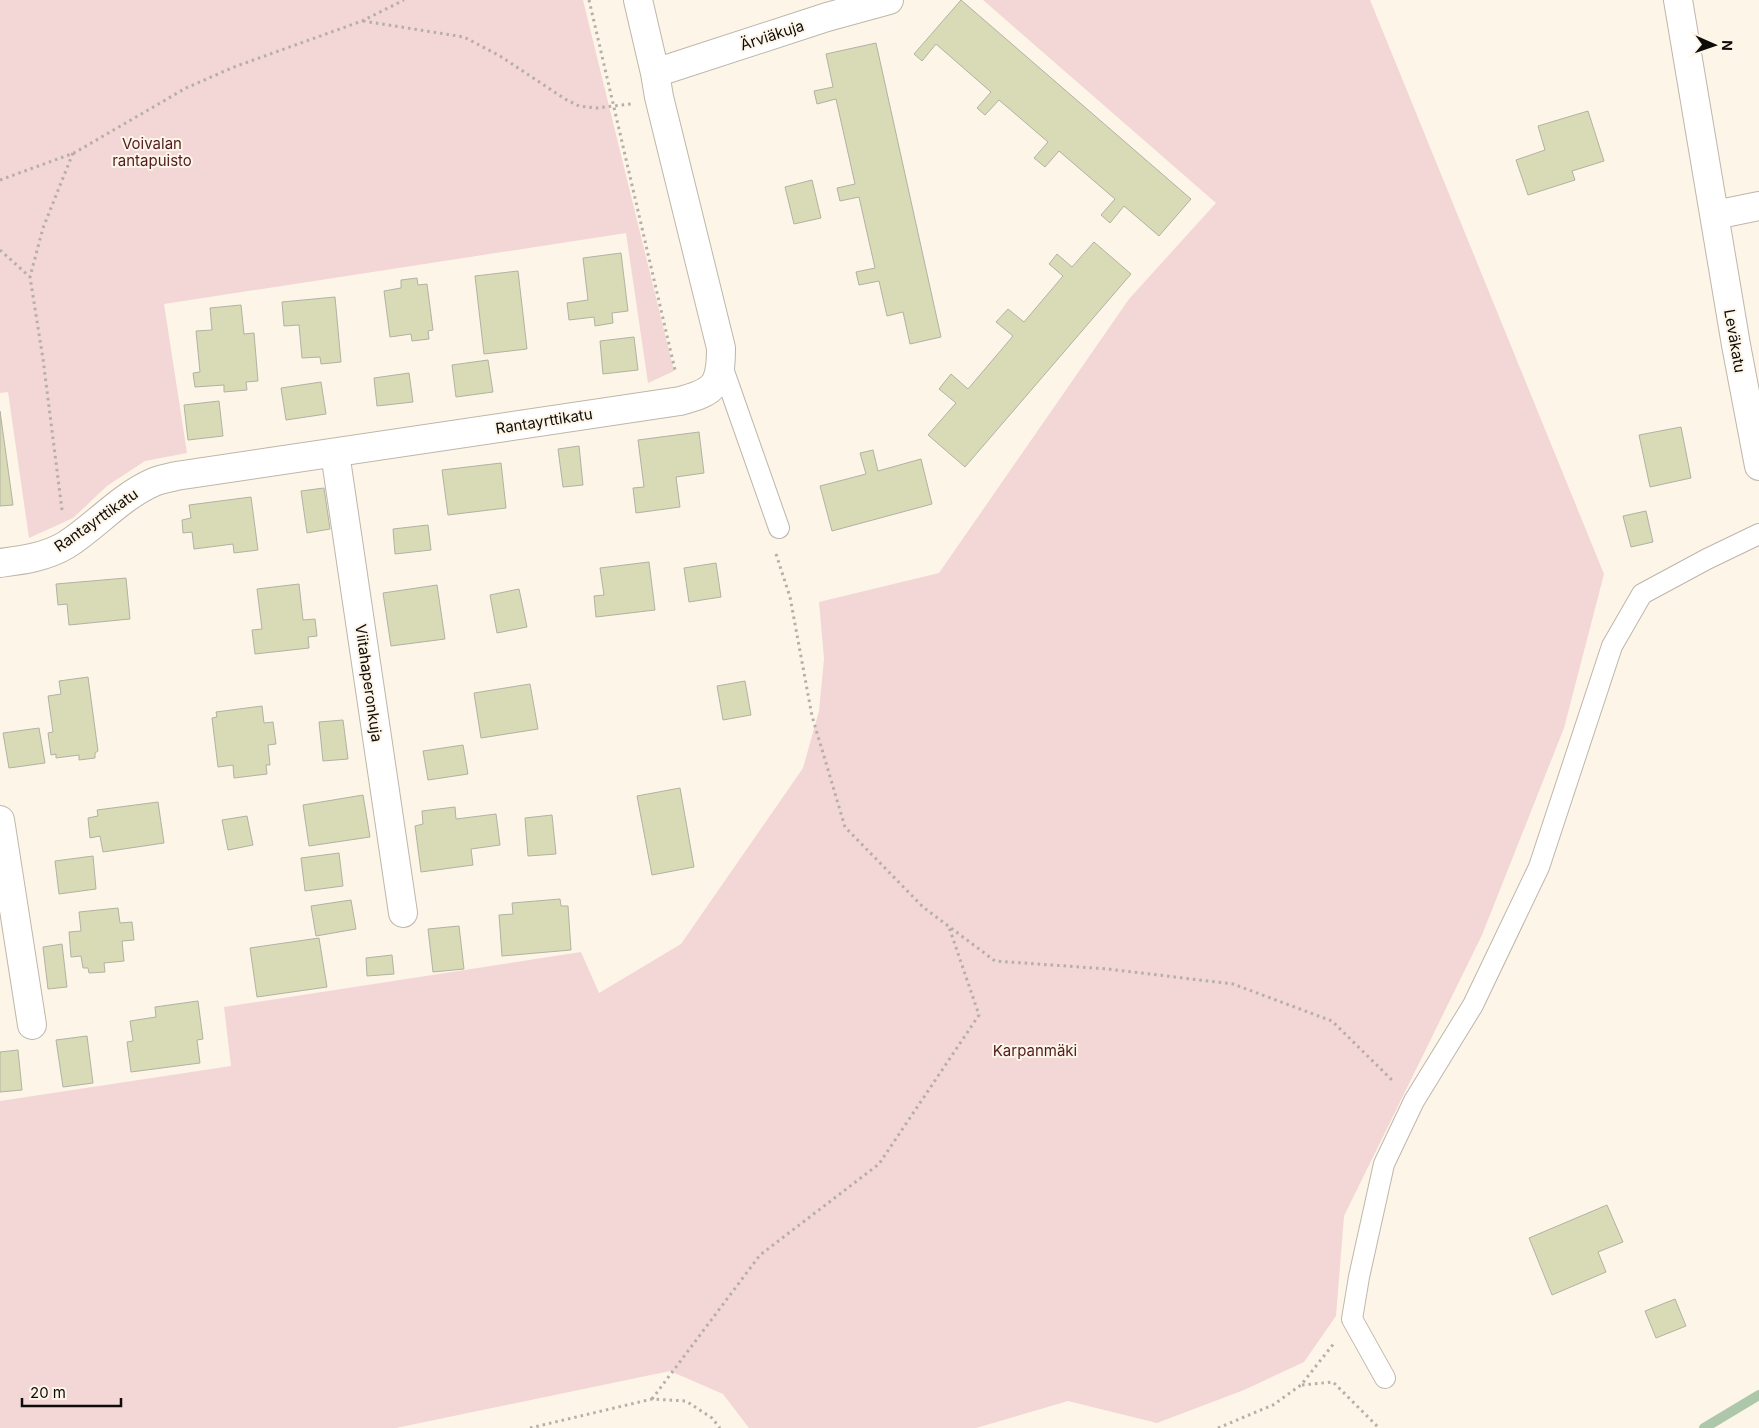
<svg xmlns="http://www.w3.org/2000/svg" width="1759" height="1428" viewBox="0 0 1759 1428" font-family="Inter,sans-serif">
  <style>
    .green { fill: #f3d6d6 }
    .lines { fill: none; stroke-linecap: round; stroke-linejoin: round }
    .stream { stroke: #acc7a9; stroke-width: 10 }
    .building { fill: #d8dbb5; stroke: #b1b2a4 }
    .lane-casing { stroke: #beb6aa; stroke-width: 22 }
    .street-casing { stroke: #beb6aa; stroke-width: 30 }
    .path { stroke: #b5afa5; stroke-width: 3; stroke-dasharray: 2.5 4; stroke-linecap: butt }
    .lane { stroke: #fff; stroke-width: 20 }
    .street { stroke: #fff; stroke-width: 28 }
    .labels { text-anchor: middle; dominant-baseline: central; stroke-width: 4; stroke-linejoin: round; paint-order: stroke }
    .street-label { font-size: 15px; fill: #0e0c08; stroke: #fdf5e8 }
    .park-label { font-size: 15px; fill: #501b20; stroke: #fdf5e8 }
  </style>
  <rect width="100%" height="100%" fill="#fdf5e8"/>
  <path class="green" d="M0,0H583L674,371L648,383L626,233L164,304L187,453L145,461L107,486L73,518L29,538L8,392L0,393Z
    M983,0H1370L1604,574L1564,728L1482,935L1344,1216L1336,1316L1304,1362L1244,1390L1157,1423L1068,1401L976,1428H749L723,1394L670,1371L396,1428H0V1101L231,1066L224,1007L581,952L599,993L681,944L803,768L819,711L824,659L819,602L939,573L1129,299L1216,203Z"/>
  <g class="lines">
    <path class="stream" d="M1704,1428L1759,1395"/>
  </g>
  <path class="building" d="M961,0L1191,199L1159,236L1124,206L1110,223L1101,215L1115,199L1059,151L1045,167L1034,158L1048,142L999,100L985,115L977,108L991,92L936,44L922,61L914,54Z
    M876,43L941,337L910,344L903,312L887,316L879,281L859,285L856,272L875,268L859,197L840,201L837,188L855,184L836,99L817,104L814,91L833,87L826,54Z
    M1588,111L1604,161L1572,171L1575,180L1528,195L1516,160L1545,150L1538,126Z
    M812,180L821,218L794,224L785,187Z
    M1094,242L1131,274L965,467L928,435L956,403L939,389L951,374L968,389L1013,336L996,322L1008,309L1024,322L1063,276L1049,264L1057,254L1072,267Z
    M621,253L628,311L612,313L613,323L595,326L594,317L569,320L567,303L588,300L583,258Z
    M518,271L527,349L484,354L475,276Z
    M417,278L418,285L427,284L433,330L428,331L429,339L412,341L411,334L390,337L384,291L401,288V280Z
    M335,297L341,362L321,364L320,357L302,358L299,325L284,326L282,302Z
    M241,305L244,334L254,333L258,381L246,382L247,390L224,392V385L195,387L193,373L200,372L196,331L212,330L210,308Z
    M634,337L638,370L603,374L600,341Z
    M488,360L493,392L456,397L452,365Z
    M409,373L413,402L377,406L374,378Z
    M321,382L326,414L286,420L281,388Z
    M219,401L223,436L188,440L184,405Z
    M0,411L13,505L0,506Z
    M1681,427L1691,478L1650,487L1639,435Z
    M699,432L704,473L676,477L680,507L636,513L633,488L644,487L638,440Z
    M579,446L583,485L563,487L558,449Z
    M873,450L878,471L921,459L932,504L832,531L820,486L866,474L860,453Z
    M501,463L506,508L448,515L442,470Z
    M324,488L330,529L307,533L301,491Z
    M251,497L258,550L234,553L233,544L194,549L192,532L183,533L182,520L191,518L189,505Z
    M1646,511L1653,542L1631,547L1623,516Z
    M428,525L431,550L395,554L393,529Z
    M649,562L655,610L596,617L594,596L604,595L600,568Z
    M716,563L721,597L689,602L684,568Z
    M126,578L130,619L69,625L67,604L58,605L56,584Z
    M299,584L303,620L315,619L317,636L308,637L309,648L255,654L252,630L262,629L257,589Z
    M437,585L445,639L391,646L383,593Z
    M519,589L527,627L497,633L490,595Z
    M88,677L98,751L95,753V758L79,760V755L56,758V754L51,755L48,733L53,732L48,696L61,694L59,681Z
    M745,681L751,715L723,720L717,686Z
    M530,684L538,729L481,738L474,693Z
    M262,706L264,723L273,722L276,744L268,745L270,765H266L267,774L234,778L233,765L218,767L212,718L217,717L216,712Z
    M343,720L348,759L323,761L319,722Z
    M39,728L45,763L9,768L3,733Z
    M463,745L468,774L428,780L423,751Z
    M680,788L694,867L652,875L637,796Z
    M363,795L370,837L309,846L303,805Z
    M158,802L164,843L103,852L100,836L90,838L88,818L98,816L97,810Z
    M455,807L456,819L496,814L500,845L471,849L473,865L421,872L415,826L423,824L422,811Z
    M552,815L556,854L528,856L525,818Z
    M247,816L253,845L228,850L222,820Z
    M339,853L343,886L305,891L301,858Z
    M93,856L96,889L59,894L55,861Z
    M560,899L561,906H568L571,950L502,956L499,915L513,914L512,903Z
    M351,900L356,929L316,936L311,906Z
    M118,908L120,923L132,922L134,940L122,941L124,961L104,963L105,972L89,973L88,968H83L81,956L71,957L69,932L81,931L79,912Z
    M459,926L464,969L433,972L428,929Z
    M319,938L327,987L257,997L250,948Z
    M62,944L67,987L48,989L43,947Z
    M392,955L394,974L367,976L366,958Z
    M198,1001L203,1039L197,1040L200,1063L131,1072L127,1042L133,1041L130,1021L156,1017L155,1007Z
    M87,1036L93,1083L63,1087L56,1040Z
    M18,1050L22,1090L0,1092V1052Z
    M1607,1205L1623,1242L1598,1252L1606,1272L1552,1295L1529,1238Z
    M1675,1299L1686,1326L1656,1338L1645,1311Z"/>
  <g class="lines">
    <g class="lane-casing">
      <path id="lane" d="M721,363L779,528
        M1385,1378L1352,1319L1359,1277L1384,1164L1414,1101L1473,1005L1539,867L1612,646L1642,594L1707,559L1759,534"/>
    </g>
    <g class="street-casing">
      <path id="street" d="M1678,0L1736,345L1759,466
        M655,73L827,17L889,0
        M1715,215L1759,206
        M335,453L403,913
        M0,563C23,560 46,557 66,545C97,525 120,497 154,482C161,479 169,478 176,476L680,401C715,392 721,385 721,348L659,97L655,73L638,0
        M0,820L32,1025"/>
    </g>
    <path class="path" d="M589,0L675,370
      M363,21L464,37L500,56L565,99L579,106L596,108L631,104
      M0,180L74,153L186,88L234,67L362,21L404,0
      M0,250L30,277
      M62,510L43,359L30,277L43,228L73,153
      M776,554L790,597L812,716L845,827L923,907L995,961L1108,969L1233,984L1332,1021L1394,1082
      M1302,1385L1333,1382L1379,1428
      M652,1399L760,1255L879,1164L979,1015L949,927
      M530,1428L652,1399L686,1401L712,1418L720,1428
      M1218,1428L1273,1405L1301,1385L1335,1342"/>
    <use href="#lane" class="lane"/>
    <use href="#street" class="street"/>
  </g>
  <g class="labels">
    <g class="street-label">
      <text transform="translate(772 35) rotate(-18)">Ärviäkuja</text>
      <text transform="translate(1735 341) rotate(80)">Leväkatu</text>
      <text transform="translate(544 421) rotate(-9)">Rantayrttikatu</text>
      <text transform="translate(96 520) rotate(-35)">Rantayrttikatu</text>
      <text transform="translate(369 683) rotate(82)">Viitahaperonkuja</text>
    </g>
    <g class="park-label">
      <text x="152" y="143">Voivalan<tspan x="152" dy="17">rantapuisto</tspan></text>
      <text x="1035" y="1050">Karpanmäki</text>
    </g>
  </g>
  <g transform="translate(1714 45) rotate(92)" stroke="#fdf5e8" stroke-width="4" paint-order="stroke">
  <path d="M0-4L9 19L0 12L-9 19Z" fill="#0e0c08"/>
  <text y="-8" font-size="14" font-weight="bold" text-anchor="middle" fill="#0e0c08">N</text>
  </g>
  <path d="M22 1398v8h99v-8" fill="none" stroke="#0e0c08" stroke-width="2.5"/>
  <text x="30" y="1398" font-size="15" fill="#0e0c08" stroke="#fdf5e8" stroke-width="4" paint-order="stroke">20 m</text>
</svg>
